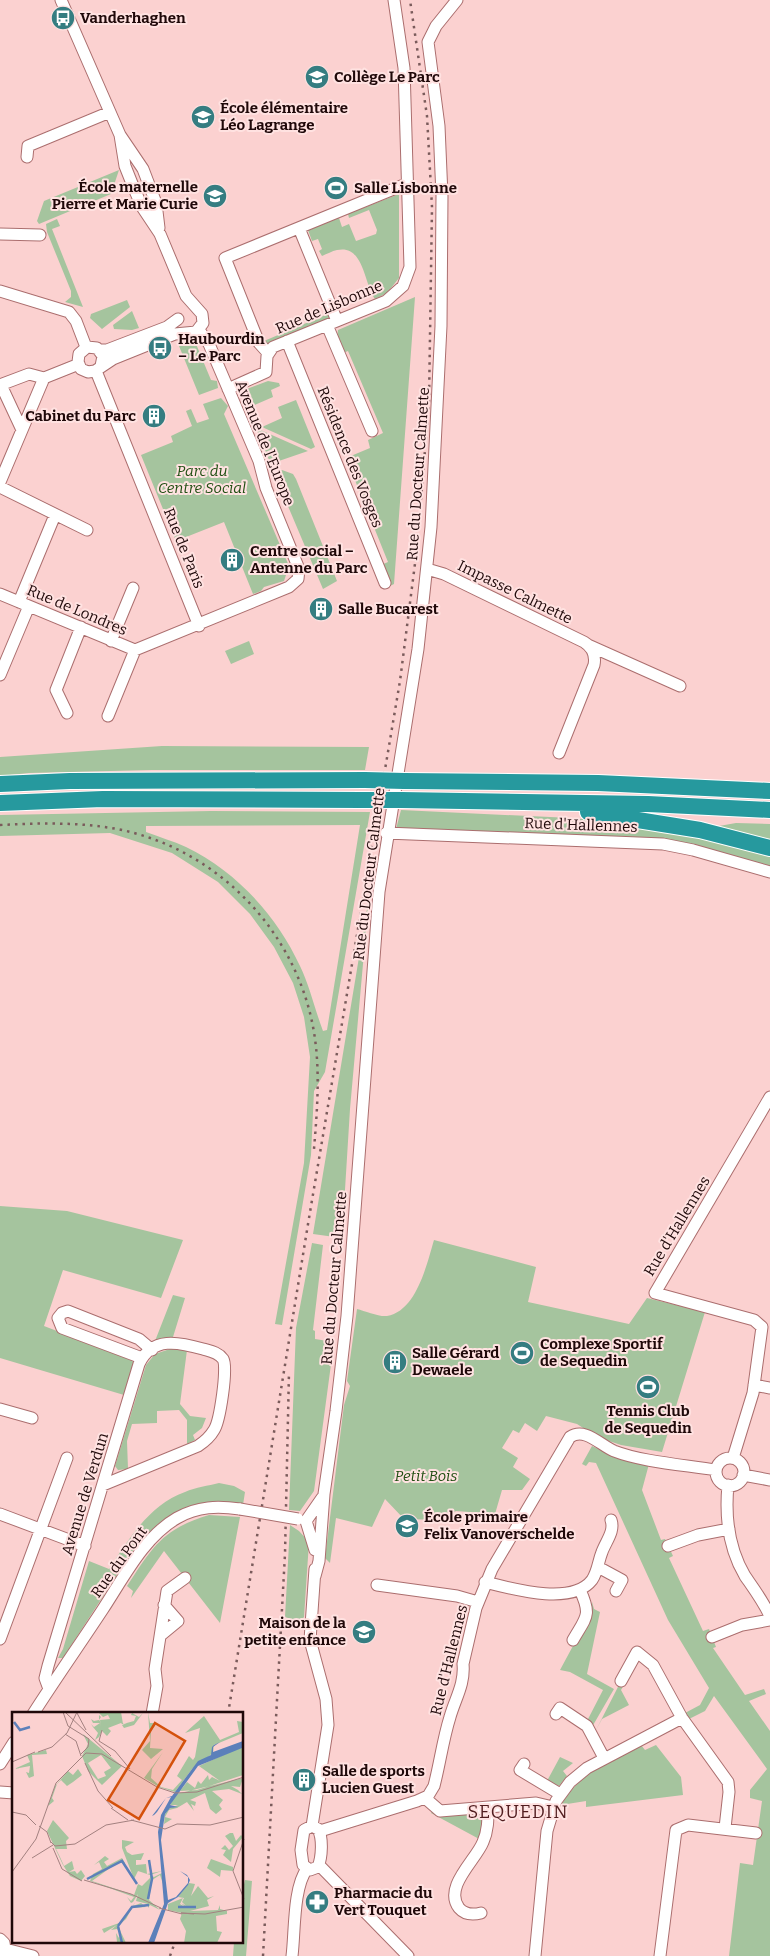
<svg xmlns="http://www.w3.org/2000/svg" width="770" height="1956" viewBox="0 0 770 1956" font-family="Bitter,serif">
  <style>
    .green { fill: #a5c49e; fill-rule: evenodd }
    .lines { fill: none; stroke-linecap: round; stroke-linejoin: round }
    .minor-casing { stroke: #ab6e6e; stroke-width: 13 }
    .highway-casing { stroke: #fff; stroke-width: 18 }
    .minor { stroke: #fff; stroke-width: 11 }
    .highway { stroke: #26999e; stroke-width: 16 }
    .rail { stroke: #7a5b5b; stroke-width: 2.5; stroke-dasharray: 2.5 5; stroke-linecap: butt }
    .minor-bridge-casing { stroke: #ab6e6e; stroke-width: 13; stroke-linecap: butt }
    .highway-bridge-casing { stroke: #fff; stroke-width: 18; stroke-linecap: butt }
    .minor-bridge { stroke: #fff; stroke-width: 11 }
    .highway-bridge { stroke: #26999e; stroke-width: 16 }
    .labels { text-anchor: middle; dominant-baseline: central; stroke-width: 4; stroke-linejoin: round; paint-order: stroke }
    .poi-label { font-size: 15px; font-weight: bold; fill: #1f0809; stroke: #ffe2e1; text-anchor: start }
    .street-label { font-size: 15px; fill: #1f0809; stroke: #ffe2e1 }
    .park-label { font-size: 15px; font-style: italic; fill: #214f13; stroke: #ffe2e1 }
    .quarter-label { font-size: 18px; letter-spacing: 1px; fill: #511d1f; stroke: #ffe2e1 }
    .inset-river { fill: none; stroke: #5c80ba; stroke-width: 2.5 }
    .inset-road { fill: none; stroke: #a38180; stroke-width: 1 }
    .view { fill: #d4510c; fill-opacity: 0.15; stroke: #d4510c; stroke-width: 2.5 }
    .inset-edge { fill: none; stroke: #1f0809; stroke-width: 2.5 }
  </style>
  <rect width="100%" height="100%" fill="#fbd1d0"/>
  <path class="green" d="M119,170L111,194L39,224L37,221L44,201Z
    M399,194V278L387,293L375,299C364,284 364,244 337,250C332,251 327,254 322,256L319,251L322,249L318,239L312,241L308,230L339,218L342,227L349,224L356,241L376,234L377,230L369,210L349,218L348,214Z
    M57,219L60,226L52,229L83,307L65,302L71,297V291L47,232L46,224Z
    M415,297L394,584L390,586L381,565L388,562L346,458L370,448L368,440L383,433L348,351L343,353L337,337L338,330Z
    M127,300L130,307L102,329L90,318L91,314Z
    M132,311L139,328L132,330L114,329L113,325Z
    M330,313L331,318L266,345L264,341Z
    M184,340L196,344L211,380L217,381L218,388L199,395L179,346V342Z
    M268,381L279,383L280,386L271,390L273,397L248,408L242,395L244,390Z
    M221,398L228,406L224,414L289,566L284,581L264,587L261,591L253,594L224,522L176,541L141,455L173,442L171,436L192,426L186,411L191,409L197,423L209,419L203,404Z
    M296,400L315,447L311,449L262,427L282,418L278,407Z
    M256,428L308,451L273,463L269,460Z
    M282,470L293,474L296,479L337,581L323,589L274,473Z
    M249,641L254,654L231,664L225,651Z
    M162,746L369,747L365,770H152L29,773L0,776V757Z
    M401,810L571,818L645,825L713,838L719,826L736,823L770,824V869L722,854L396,829Z
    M211,811L370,812L325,1072L314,1091L311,1155L282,1325L275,1324L304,1163L310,1057L304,1017L293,983L274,947L250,914L218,882L172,853L110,833L0,836V815ZM360,825L327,1030L323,1031C315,1010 310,987 300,966C277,916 236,871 186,847C173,841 159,837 146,832V826Z
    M369,897L350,1109L342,1238L313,1234Z
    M0,1206L67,1211L183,1240L161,1298L63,1270L44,1326L132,1360L134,1364L124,1395L0,1358Z
    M434,1240L536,1267L528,1302L629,1324L647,1298L705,1312L662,1452L621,1445L597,1437L577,1424L546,1416L537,1431L525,1423L519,1433L513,1430L502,1448L518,1458L513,1467L530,1479L522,1490H502L495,1514L456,1511L441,1520L404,1519L385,1499L372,1527L336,1518L330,1563L325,1558L344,1405L350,1386L347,1381L357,1309C365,1311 379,1317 387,1316C417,1311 427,1263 434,1240Z
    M312,1243L323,1245L313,1330L315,1331V1339L334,1342L314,1491L300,1511L289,1510L296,1328Z
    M173,1295L185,1298L173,1337L155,1341Z
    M173,1348L187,1350L180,1404L190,1416L206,1418L202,1428L193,1435L195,1440L187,1444V1420L179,1410L157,1411V1423L132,1424L127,1441L128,1469L118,1470L115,1466L146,1365L155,1354Z
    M592,1446L615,1457L649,1464L642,1490L661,1540L665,1539L673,1556L669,1558L703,1631L709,1629L716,1647L713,1648L745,1695L764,1689L766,1694L749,1701L770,1731V1956H729L740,1863L753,1865L762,1801L750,1798V1790L767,1769L714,1696L705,1711L689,1719L685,1713L700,1705L709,1688L668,1620L596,1463L589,1462L586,1466L582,1464Z
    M219,1483L234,1486L245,1492L243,1505C174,1492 145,1531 111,1584C95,1609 79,1633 63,1658H58L63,1649L89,1561L109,1569C129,1539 149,1505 185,1492C196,1487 208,1486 219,1483Z
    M209,1515L240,1517L220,1623L164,1551L131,1598L133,1591L127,1586C152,1548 162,1529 209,1515Z
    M290,1525L299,1531L309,1542L304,1617L300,1622L285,1617Z
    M592,1602L594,1609L600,1612L587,1674L614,1689L592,1727L587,1721L603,1690L570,1672L560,1670L588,1618Z
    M620,1683H625L621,1690L629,1705L602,1719L595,1732Z
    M641,1745L645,1750L656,1745L681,1777L683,1795L586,1807V1801L561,1805C582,1771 606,1763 641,1745Z
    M560,1757L573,1763L563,1771L567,1776L559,1786L547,1781Z
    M432,1811L477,1813L485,1819L481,1840L431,1813Z
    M245,1880L252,1881L246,1956H233L234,1942H242V1893Z"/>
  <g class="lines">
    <g class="minor-casing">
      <path id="minor" d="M61,0L120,135L143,169L156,203L159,228
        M27,157L28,146L110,112
        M299,228L337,321
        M0,234L40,235
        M0,291L69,312L76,321L86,347
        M327,325L372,431
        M287,341L385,583
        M99,350H107L167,327L178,319
        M268,353L259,343L225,258L406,184
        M101,366L103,356L97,348L87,347L79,354L78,362L81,369L88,372L95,371L113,359L175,334L196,332L203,323L202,314L186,296L160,234L142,207L133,186L125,166L120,135
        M96,371L199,626
        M44,378L79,364
        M0,385L29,374L44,378
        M1,385L22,430
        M228,389L266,372L267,356L273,347L386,301L403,286L410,267L404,68L394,0
        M0,482L44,378
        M0,487L87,530
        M427,569L444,574L584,642C592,647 596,655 594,665L559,753
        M0,594L135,650L289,587L298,579L299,569L266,488L259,461L209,344L199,330
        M19,602L55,515
        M111,641L133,588
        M588,645L680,686
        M0,675L29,606
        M67,713L56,690L81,627
        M108,716L135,650
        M386,833L663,844L693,850L770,872
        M142,1358L62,1328L58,1318L62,1313L68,1311L139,1339L152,1350
        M754,1385L770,1388
        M0,1409L32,1418
        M733,1458L753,1393L762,1327L754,1320L655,1293L770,1097
        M716 1472a14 14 0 1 1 28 0a14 14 0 1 1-28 0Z
        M743,1475L770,1480
        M728,1485C725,1516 729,1549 745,1576C754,1589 763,1601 770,1616
        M0,1514L85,1546
        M668,1546L698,1535L729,1529
        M315,1550L306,1521L322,1498
        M598,1567L622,1580L616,1591
        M315,1576L319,1561L324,1494L336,1411L347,1316L379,892L418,649L431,527L441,326L442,196L439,126L428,42L436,26L457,0
        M485,1582C513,1589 572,1606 592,1580C598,1571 598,1562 602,1552C606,1541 615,1531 611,1520
        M377,1585L457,1596L478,1602
        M161,1635L178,1621L164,1605
        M712,1637L742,1625L770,1620
        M0,1639L67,1458
        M573,1640C586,1617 592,1616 580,1590
        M621,1681L637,1652L653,1665L682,1718L728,1782L729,1792L725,1828
        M49,1689L45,1678L48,1666L139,1364C152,1336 179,1342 203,1349C210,1351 218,1352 223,1359C228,1367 220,1421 214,1430C210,1437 204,1442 198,1446L103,1485
        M33,1714C56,1678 80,1644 103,1609C124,1577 144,1537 177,1518C198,1506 218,1506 240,1509
        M152,1714L157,1686L155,1669L167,1591L185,1578
        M556,1714L560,1708L587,1726L604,1758
        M0,1764L14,1742
        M524,1764L520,1770L560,1794
        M0,1792L14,1793
        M425,1798L440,1811L536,1803L553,1807
        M312,1826L328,1725L326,1699L310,1640L315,1569
        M312,1826L318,1829C323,1838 322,1857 318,1867L310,1870L303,1865L301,1850L304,1830Z
        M320,1831L417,1801L428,1796L434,1786C440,1763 443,1739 450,1717C455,1699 465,1684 463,1664L476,1608L492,1569L570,1437C585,1427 600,1445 614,1451C642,1462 686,1465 716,1470
        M319,1865L408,1956
        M481,1913C473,1915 465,1915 459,1908C443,1887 476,1860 483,1842C488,1831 488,1820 488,1808
        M0,1939L4,1943L5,1949L0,1956
        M5,1949L33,1956
        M292,1956C295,1933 293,1887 307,1869
        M535,1956L547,1831L556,1801L570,1782L587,1768L682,1718
        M660,1956L676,1830L688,1825L756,1833"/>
    </g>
    <g class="highway-casing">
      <path id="highway" d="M404,781L598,783L770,791
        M0,784L70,781L365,780
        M401,800L648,804L770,810
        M0,803L103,799L361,800
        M588,812L700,830L770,848"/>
    </g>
    <use href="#minor" class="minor"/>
    <use href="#highway" class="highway"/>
    <path class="rail" d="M0,825C39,823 79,822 117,829C220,849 301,936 315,1039C320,1075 317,1113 314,1149
      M228,1714L309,1218L400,681L417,548L429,401L432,207L427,116L410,0
      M170,1956L175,1942
      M263,1956L285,1554L289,1372"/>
    <g class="minor-bridge-casing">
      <path id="minor-bridge" d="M240,1509L298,1519"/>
    </g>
    <g class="highway-bridge-casing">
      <path id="highway-bridge" d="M365,780L404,781
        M361,800H401"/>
    </g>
    <use href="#minor-bridge" class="minor-bridge"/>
    <use href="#highway-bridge" class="highway-bridge"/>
  </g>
  <defs>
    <g id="bus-disc" transform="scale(1.25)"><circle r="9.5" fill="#357d81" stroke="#ffe2e1"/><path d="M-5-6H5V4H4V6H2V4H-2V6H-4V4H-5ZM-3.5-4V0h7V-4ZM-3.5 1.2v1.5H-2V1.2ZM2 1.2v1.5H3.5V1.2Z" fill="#fff"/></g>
    <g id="school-disc" transform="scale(1.25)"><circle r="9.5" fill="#357d81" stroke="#ffe2e1"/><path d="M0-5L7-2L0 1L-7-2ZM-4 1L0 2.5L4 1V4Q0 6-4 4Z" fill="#fff"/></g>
    <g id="stadium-disc" transform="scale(1.25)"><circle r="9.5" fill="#357d81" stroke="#ffe2e1"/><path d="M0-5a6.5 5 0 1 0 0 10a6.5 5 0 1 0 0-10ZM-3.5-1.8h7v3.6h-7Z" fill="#fff"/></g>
    <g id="building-disc" transform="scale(1.25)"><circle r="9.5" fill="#357d81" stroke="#ffe2e1"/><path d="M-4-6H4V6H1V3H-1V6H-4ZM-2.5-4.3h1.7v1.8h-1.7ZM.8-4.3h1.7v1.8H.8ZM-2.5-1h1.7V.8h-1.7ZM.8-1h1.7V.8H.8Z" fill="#fff"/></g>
    <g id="pharmacy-disc" transform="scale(1.25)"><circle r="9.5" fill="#357d81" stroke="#ffe2e1"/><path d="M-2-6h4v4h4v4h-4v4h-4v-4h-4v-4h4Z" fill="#fff"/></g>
  </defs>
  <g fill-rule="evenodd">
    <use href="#bus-disc" x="63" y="18"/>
    <use href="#school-disc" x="317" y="77"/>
    <use href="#school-disc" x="203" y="117"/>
    <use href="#stadium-disc" x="336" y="188"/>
    <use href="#school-disc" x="215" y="196"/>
    <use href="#bus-disc" x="160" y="348"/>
    <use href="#building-disc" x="154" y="416"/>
    <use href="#building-disc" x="232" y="560"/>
    <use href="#building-disc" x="321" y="609"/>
    <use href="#stadium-disc" x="522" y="1353"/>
    <use href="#building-disc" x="395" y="1362"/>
    <use href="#stadium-disc" x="648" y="1387"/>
    <use href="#school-disc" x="407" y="1526"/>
    <use href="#school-disc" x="364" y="1632"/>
    <use href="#building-disc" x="304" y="1780"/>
    <use href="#pharmacy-disc" x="317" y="1902"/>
  </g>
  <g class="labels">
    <g class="poi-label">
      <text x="80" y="18">Vanderhaghen</text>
      <text x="334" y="77">Collège Le Parc</text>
      <text x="220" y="108">École élémentaire<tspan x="220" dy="17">Léo Lagrange</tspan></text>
      <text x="198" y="187" text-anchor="end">École maternelle<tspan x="198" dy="17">Pierre et Marie Curie</tspan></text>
      <text x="354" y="188">Salle Lisbonne</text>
      <text x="178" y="339">Haubourdin<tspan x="178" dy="17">– Le Parc</tspan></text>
      <text x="136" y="416" text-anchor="end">Cabinet du Parc</text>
      <text x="250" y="551">Centre social –<tspan x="250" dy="17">Antenne du Parc</tspan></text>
      <text x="338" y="609">Salle Bucarest</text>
      <text x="540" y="1344">Complexe Sportif<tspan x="540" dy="17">de Sequedin</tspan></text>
      <text x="412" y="1353">Salle Gérard<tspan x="412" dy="17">Dewaele</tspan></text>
      <text x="648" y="1411" text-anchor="middle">Tennis Club<tspan x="648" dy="17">de Sequedin</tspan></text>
      <text x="424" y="1517">École primaire<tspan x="424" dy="17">Felix Vanoverschelde</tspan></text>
      <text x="346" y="1623" text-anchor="end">Maison de la<tspan x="346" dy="17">petite enfance</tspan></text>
      <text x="322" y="1771">Salle de sports<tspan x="322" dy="17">Lucien Guest</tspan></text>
      <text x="334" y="1893">Pharmacie du<tspan x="334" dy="17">Vert Touquet</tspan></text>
    </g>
    <g class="street-label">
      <text transform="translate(329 307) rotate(-23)">Rue de Lisbonne</text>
      <text transform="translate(265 443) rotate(68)">Avenue de l'Europe</text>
      <text transform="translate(350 457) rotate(68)">Résidence des Vosges</text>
      <text transform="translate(418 474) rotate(-86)">Rue du Docteur Calmette</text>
      <text transform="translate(184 548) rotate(68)">Rue de Paris</text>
      <text transform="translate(515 592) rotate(26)">Impasse Calmette</text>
      <text transform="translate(77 610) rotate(23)">Rue de Londres</text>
      <text transform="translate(581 825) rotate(2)">Rue d'Hallennes</text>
      <text transform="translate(369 874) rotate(-83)">Rue du Docteur Calmette</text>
      <text transform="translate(677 1226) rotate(-59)">Rue d'Hallennes</text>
      <text transform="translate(334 1278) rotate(-85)">Rue du Docteur Calmette</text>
      <text transform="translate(85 1494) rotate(-73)">Avenue de Verdun</text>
      <text transform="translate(119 1562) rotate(-54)">Rue du Pont</text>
      <text transform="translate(449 1660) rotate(-76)">Rue d'Hallennes</text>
    </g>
    <g class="park-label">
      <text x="202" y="471">Parc du<tspan x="202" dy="17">Centre Social</tspan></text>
      <text x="426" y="1476">Petit Bois</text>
    </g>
    <g class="quarter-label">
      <text x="518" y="1812">SEQUEDIN</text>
    </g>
  </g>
  <g transform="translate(12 1712)">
    <rect width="231" height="231" fill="#fbd1d0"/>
    <path d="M86,0H109L111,12L122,9L124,4L119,3L120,1L127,5L131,1L122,13L112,16L110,13L115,11L110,12L109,11L96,16L99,19L95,24L90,19L87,25L83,28L86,21L81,15L79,12L82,15L88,11H81L79,7L82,9L87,8V3L89,5L87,8L88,9L89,15L88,8L98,7L96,3L91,5ZM136,0L138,11H145L139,19L138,36L151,37L139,47L130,38L138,29ZM192,4L208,28L227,20L225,9L231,10V21L202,33L201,41L180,57L163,80L147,75L132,66L151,40L140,57L139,66L149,75L161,78L170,68L165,64L177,44L181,48L183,45L188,16L173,21ZM71,22L110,54L90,73L76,59L70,44L76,32ZM89,43L99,56L92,60L94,64L86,67L76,51ZM231,34V63L185,78L168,79L175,70L183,76L186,69L189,72L196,63L197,68L200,65L208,69L187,54ZM34,38L35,42L20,43L22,64L17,66L14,60L17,61L18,54L2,57L18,50L15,43ZM66,57L70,63L61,70L55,74L49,68L45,72L40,86L42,89L36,94L43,74L56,59L61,63ZM231,66L228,75L219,74L226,78L230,82L217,77L200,79L211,88L207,93L210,97L204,102L198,97L193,81L178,88L184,90L183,94L179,92L182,99L175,90L165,96L157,98L153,105L160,107L152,112L153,102L156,97L166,93H158L164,82ZM41,108L57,126L54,129L55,137H44L48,145L52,154L60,149L62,157L57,160L63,159L65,162L69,158L73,164L69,169L58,164L51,153L35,119ZM218,121H221L224,129L229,123L231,125L221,137L219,150L211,143L214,138L209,137L213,133L217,138L221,134L213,124ZM110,128L122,130L113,135L115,140L120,143L132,141L129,148H124V153L134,152L135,162L150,159L138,163L142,165L150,161L152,175L148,163L140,168L137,188L148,198L138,193L136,196V192L124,189L121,194L129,191L134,195L120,196L114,207L106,214L114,231L105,230L104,221L107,226L109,222L105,217L99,218L105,213L92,221L90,217L110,210L124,189L126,182L121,190L119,191L115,185L119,189L122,185L78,169L81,162L90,157L87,150L82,153L93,144L97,147L92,150L95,154L110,146L113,151H105L80,169L122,183L126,172L130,174L138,166V163L126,159L122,167L110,136ZM199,147L221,155V159L209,158L208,165L195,156ZM177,171L183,172L179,184L186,174L196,186L202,184L195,188L197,194L178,199L206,198L208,193V197L215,199V202L204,204L205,219L210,220L205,231H170L168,230L172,231L174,219L168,207L170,201L156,198V192L171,186L168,192L173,195L169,191L174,194L170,190L172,186L166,185Z" fill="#a5c49e" fill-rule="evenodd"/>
    <path d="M231,29L230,36L186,54L158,93L166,95L158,96L153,102L149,128L156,188L164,185L176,171V165L168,159L175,163L178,168L176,173L166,185L156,191L142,231H136L152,192L146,120L149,103L159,85L154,86L145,100L142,103L140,104L143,113L140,104L154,86L160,84L186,49L199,43L200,35L202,33L208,30L201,35V40Z" fill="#5c80ba"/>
    <path class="inset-river" d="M2,10L8,18L18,15M75,167L110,149L125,172M136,187L140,167L137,148M166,195H184M106,214L120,195L137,193M106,214L110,231"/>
    <path class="inset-road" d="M51,0L56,14L77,27L76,35L69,42M53,0L99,44M65,1L74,18M90,18L87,29L103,39L118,57M53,22L64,29L69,44M26,40L40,35L55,21L65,0M0,50L23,40M73,51L86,79L101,96M99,96L116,108M0,100L14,103L24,113M119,108L153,117L165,112L198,113L232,105M27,114L35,120L39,131M232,127L221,159L232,187M39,130L43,134L63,132L94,113L122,108M41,136L50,157L70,169M20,146L41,133M0,160L24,127L44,71L74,41L90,42L145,75L163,81L185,80L232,65M72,168L119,182L149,196M147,196L170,202M182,202L169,201L193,202L232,195"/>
    <path class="view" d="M143,11L173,29L127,107L96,88Z"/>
    <rect width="231" height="231" class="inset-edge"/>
  </g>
</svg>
